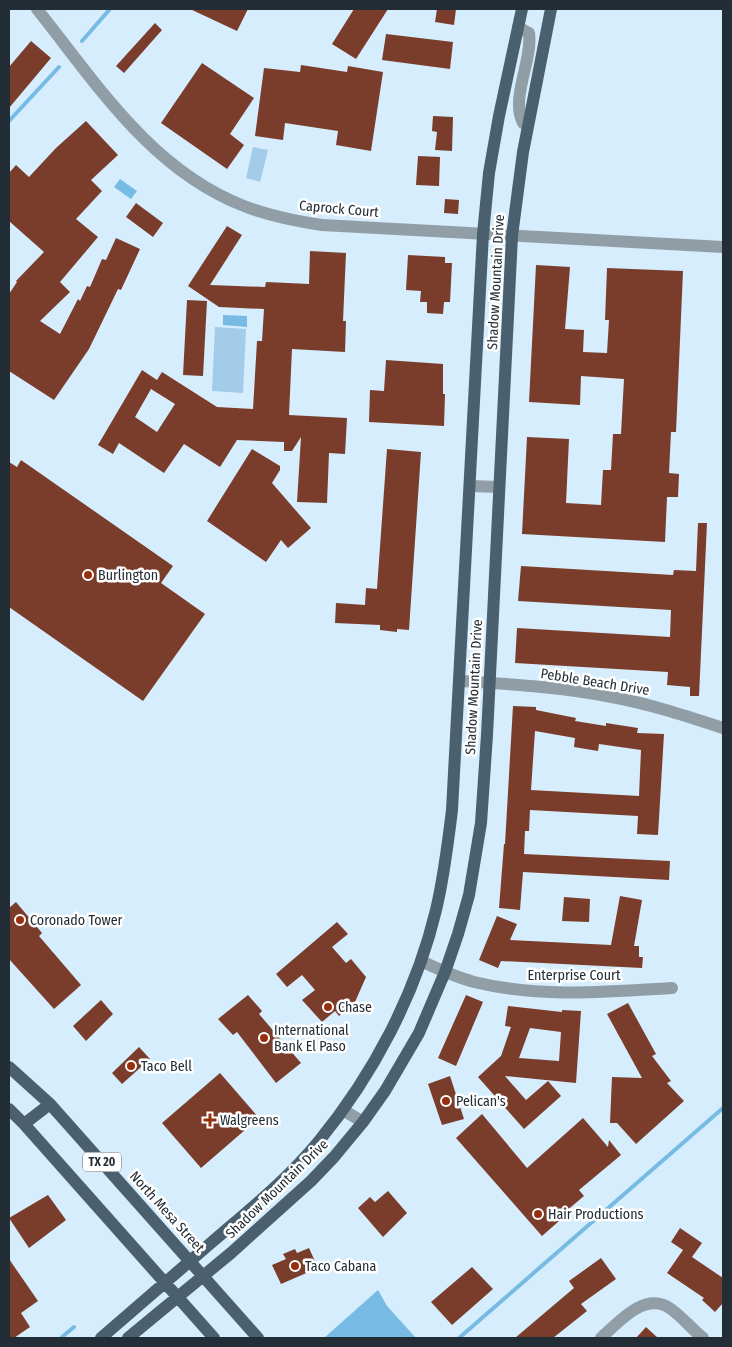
<svg xmlns="http://www.w3.org/2000/svg" width="732" height="1347" viewBox="0 0 732 1347" font-family="'Fira Sans Condensed',sans-serif">
  <style>
    .green { fill: #a3cce8 }
    .water { fill: #77bbe5 }
    .lines { fill: none; stroke-linecap: round; stroke-linejoin: round }
    .stream { stroke: #77bbe5; stroke-width: 4 }
    .building { fill: #7b3d2b; fill-rule: evenodd }
    .minor { stroke: #919ea6; stroke-width: 12 }
    .major { stroke: #4a606e; stroke-width: 12 }
    .poi-dot { fill: #962f0d; stroke: #fff; stroke-width: 2 }
    .labels { text-anchor: middle; dominant-baseline: central; stroke-width: 5; stroke-linejoin: round; paint-order: stroke }
    .shield { fill: #fff; stroke: #646c72; stroke-width: 1 }
    .shield-label { font-size: 12px; font-weight: bold; fill: #222d35 }
    .street-label { font-size: 14px; fill: #222d35; stroke: #fff }
    .poi-label { font-size: 14px; fill: #222d35; stroke: #fff; text-anchor: start }
  </style>
  <rect width="100%" height="100%" fill="#d5edfd"/>
  <path class="green" d="M253,147L268,150L260,182L246,178Z
    M215,327L246,329L243,393L212,391Z"/>
  <path class="water" d="M120,179L137,191L131,199L114,187Z
    M223,315L247,316V327L223,325Z
    M378,1290L387,1306L416,1338H324Z"/>
  <g class="lines">
    <path class="stream" d="M82,41L110,9
      M9,121L59,67
      M61,1338L74,1327
      M459,1338L723,1108"/>
  </g>
  <path class="building" d="M190,9H248L237,31Z
    M354,9H388L356,59L332,44Z
    M437,9H456L454,25L435,22Z
    M155,23L162,30L124,73L116,66Z
    M386,34L453,42L450,69L382,60Z
    M31,41L51,58L9,108V67Z
    M202,63L254,98L230,134L244,145L227,169L161,123Z
    M301,65L347,72L348,66L383,72L371,151L336,145L338,131L285,123L283,140L255,136L264,68L300,72Z
    M433,116L453,117L452,151L435,150L437,132L432,131Z
    M86,121L118,155L91,180L102,191L76,219L98,237L60,282L70,292L40,321L60,334L78,299L80,301L87,286L90,287L102,259L106,260L116,238L140,249L121,290L118,289L89,349L54,400L9,371V294L17,282L16,281L44,252L9,221V173L16,165L29,177L56,148Z
    M418,156L440,157L439,186L416,185Z
    M445,199L459,200L458,214L444,213Z
    M136,203L163,223L153,237L126,217Z
    M227,226L242,235L210,285L265,287L266,282L309,284L310,251L346,253L343,321H346L345,352L292,349L289,415L347,418L345,454L329,453L327,503L297,502L301,437L292,451H284V442L237,440L220,467L184,444L164,473L119,443L113,454L98,445L142,370L157,380L162,372L217,407L253,409L257,341H262L264,309L219,307L188,286ZM151,389L175,404L157,432L135,417Z
    M408,255L445,257V263H452L450,302H444L443,314L427,313V302H420L421,291L406,290Z
    M536,265L570,267L565,329L584,330L583,352L607,353L609,320H605L607,268L683,271L676,432H671L669,473L679,474L678,497H667L665,542L522,534L527,437L569,439L566,503L601,505L603,470H611L613,434H621L624,379L581,376L580,405L529,402Z
    M187,300L207,301L203,376L183,375Z
    M386,360L443,364V394H445L444,426L369,422L370,390L384,391Z
    M252,449L280,466V470L272,483L311,528L288,548L281,540L266,562L207,521Z
    M387,449L421,452L409,630L397,629V632L380,630V625L335,623L336,603L365,605L366,588L377,589Z
    M21,460L173,566L161,583L205,614L143,701L9,607V462L17,467Z
    M698,523H707L699,696H690V687L667,685L668,672L515,663L517,628L670,637L671,610L518,601L521,566L673,575L674,570L696,571Z
    M513,706L536,707V710L576,718L575,721L606,726V723L638,728L637,733L664,734L658,835L637,834L638,816L530,810L529,831H525L524,854L670,861L669,880L523,872L520,910L499,908L504,844H505ZM535,731L575,738L574,747L598,751L599,744L641,750L639,796L531,790Z
    M620,896L642,900L634,946H639V957H643L642,968L501,961L498,968L479,960L497,916L517,924L510,940L611,945Z
    M564,897L590,899L589,922L562,921Z
    M16,902L42,933L39,936L81,985L54,1009L9,959V908Z
    M337,922L348,934L332,947L346,963L351,959L366,977L355,1002L339,1016L335,1011L322,1022L302,1000L315,990L302,975L287,987L276,974Z
    M248,995L262,1011L259,1014L301,1063L276,1083L237,1032L233,1035L218,1019Z
    M466,995L483,1002L456,1066L438,1058Z
    M101,1000L113,1014L86,1041L73,1026Z
    M628,1003L656,1054L652,1056L671,1081L667,1083L684,1101L636,1144L617,1123H610L612,1077L642,1078L607,1014Z
    M508,1006L562,1012V1010L581,1011L576,1083L505,1076L526,1100L548,1081L561,1096L524,1129L478,1077L501,1056L511,1027L505,1026ZM530,1028L561,1032L559,1061L519,1058Z
    M139,1047L150,1059L122,1084L112,1073Z
    M220,1073L259,1118L201,1168L162,1123Z
    M450,1076L464,1119L442,1125L428,1084Z
    M482,1114L527,1168L583,1118L608,1147L609,1140L621,1155L579,1190L584,1196L565,1212L567,1214L542,1236L456,1138Z
    M388,1191L407,1213L383,1237L358,1208L370,1197L375,1202Z
    M48,1195L66,1220L29,1248L9,1218Z
    M680,1228L702,1243L692,1257L723,1278V1303L715,1312L702,1300L704,1298L667,1273L683,1250L671,1242Z
    M309,1248L318,1268L281,1284L272,1265L286,1259L283,1254L295,1249L297,1253Z
    M601,1258L616,1279L581,1304L587,1311L553,1338H515L574,1288L569,1281Z
    M9,1259L38,1301L21,1313L30,1327L14,1338H9Z
    M472,1267L493,1289L452,1325L431,1302Z
    M646,1327L658,1338H636Z"/>
  <g class="lines">
    <path class="minor" d="M37,9C96,83 151,170 244,206C269,216 295,221 322,225L723,247
      M518,27L529,33C533,60 510,98 523,123L528,124
      M470,486L499,487
      M459,681C510,684 562,687 612,697C650,704 686,716 723,728
      M421,961C438,969 456,977 474,982C540,998 606,992 672,988
      M343,1110L363,1122
      M601,1338C618,1323 645,1290 671,1309C682,1317 692,1329 703,1338"/>
    <path class="major" d="M9,1067L50,1104L258,1338
      M9,1109L24,1124L214,1338
      M24,1124L50,1104
      M101,1338C138,1306 175,1274 212,1242C249,1210 288,1179 319,1141C373,1075 416,994 436,910C444,877 448,843 452,810L483,234L489,173L499,116L522,9
      M128,1338L231,1253L311,1181L334,1157L363,1122L385,1091L419,1033L445,972L458,934L469,895L481,823L487,735L512,236L523,152L551,9"/>
  </g>
  <g class="poi-dot">
    <circle cx="88" cy="575" r="5"/>
    <circle cx="20" cy="920" r="5"/>
    <circle cx="328" cy="1007" r="5"/>
    <circle cx="264" cy="1038" r="5"/>
    <circle cx="131" cy="1066" r="5"/>
    <circle cx="446" cy="1101" r="5"/>
    <path d="M207.5 1112.5h5v5h5v5h-5v5h-5v-5h-5v-5h5z"/>
    <circle cx="538" cy="1214" r="5"/>
    <circle cx="295" cy="1266" r="5"/>
  </g>
  <g class="labels">
    <rect class="shield" x="83" y="1152.5" width="38" height="19" rx="4"/>
    <g class="shield-label">
      <text x="102" y="1162">TX 20</text>
    </g>
    <g class="street-label">
      <text transform="translate(339 209) rotate(5)">Caprock Court</text>
      <text transform="translate(496 282) rotate(-87)">Shadow Mountain Drive</text>
      <text transform="translate(595 682) rotate(9)">Pebble Beach Drive</text>
      <text transform="translate(474 687) rotate(-87)">Shadow Mountain Drive</text>
      <text x="574" y="975">Enterprise Court</text>
      <text transform="translate(277 1189) rotate(-44)">Shadow Mountain Drive</text>
      <text transform="translate(167 1212) rotate(48)">North Mesa Street</text>
    </g>
    <g class="poi-label">
      <text x="98" y="575">Burlington</text>
      <text x="30" y="920">Coronado Tower</text>
      <text x="338" y="1007">Chase</text>
      <text x="274" y="1030">International<tspan x="274" dy="16">Bank El Paso</tspan></text>
      <text x="141" y="1066">Taco Bell</text>
      <text x="456" y="1101">Pelican's</text>
      <text x="220" y="1120">Walgreens</text>
      <text x="548" y="1214">Hair Productions</text>
      <text x="305" y="1266">Taco Cabana</text>
    </g>
  </g>
  <rect width="732" height="1347" fill="none" stroke="#222d35" stroke-width="20"/>
</svg>
